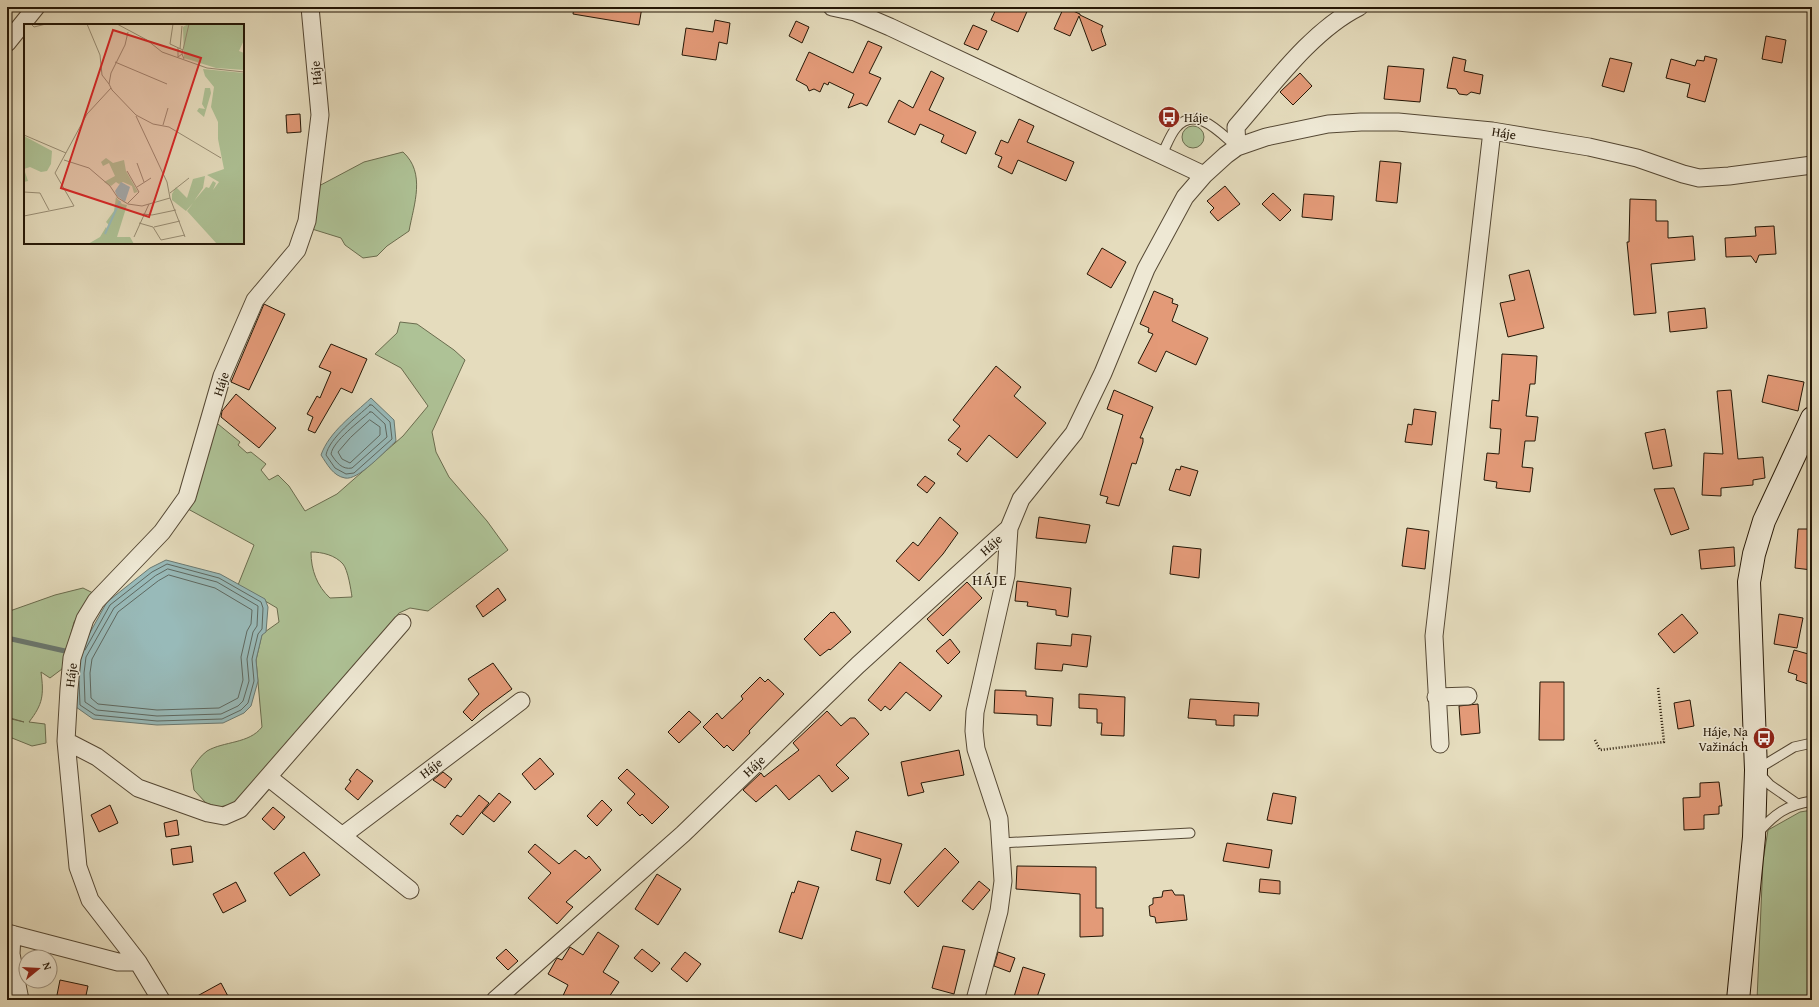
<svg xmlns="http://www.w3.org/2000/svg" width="1819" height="1007" viewBox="0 0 1819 1007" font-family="'Gentium Book Plus',serif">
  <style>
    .green { fill: #aec296; stroke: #6a6c4e; fill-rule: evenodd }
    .water { fill: #98bab9; stroke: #6a7971 }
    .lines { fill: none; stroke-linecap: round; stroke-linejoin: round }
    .shore { stroke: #5e6860; stroke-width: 1 }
    .stream { stroke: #6a7971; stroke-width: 5 }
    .building { fill: #e39a78; stroke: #251706 }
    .lane-casing { stroke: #554834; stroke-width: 11 }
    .street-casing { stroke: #554834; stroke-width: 19 }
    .secondary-casing { stroke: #251706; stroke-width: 24 }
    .path { stroke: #251706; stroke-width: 2.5; stroke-dasharray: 1 2; stroke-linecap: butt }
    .lane { stroke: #eee8d4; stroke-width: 9 }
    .street { stroke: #eee8d4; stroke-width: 17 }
    .secondary { stroke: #eee8d4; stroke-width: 22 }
    .labels { text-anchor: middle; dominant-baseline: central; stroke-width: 3; stroke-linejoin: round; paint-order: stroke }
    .street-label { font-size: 13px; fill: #251706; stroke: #eee8d4 }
    .poi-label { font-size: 13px; fill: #251706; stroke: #eee8d4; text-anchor: start }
    .quarter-label { font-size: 15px; letter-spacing: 1px; fill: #251706; stroke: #eee8d4 }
    .inset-river { fill: none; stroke: #98bab9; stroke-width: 2 }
    .inset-road { fill: none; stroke: #988d74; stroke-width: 1 }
    .view { fill: #d62828; fill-opacity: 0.15; stroke: #d62828; stroke-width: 2 }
    .inset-edge { fill: none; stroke: #251706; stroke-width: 2 }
  </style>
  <rect width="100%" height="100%" fill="#e5dcbd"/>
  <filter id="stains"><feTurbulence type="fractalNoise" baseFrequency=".005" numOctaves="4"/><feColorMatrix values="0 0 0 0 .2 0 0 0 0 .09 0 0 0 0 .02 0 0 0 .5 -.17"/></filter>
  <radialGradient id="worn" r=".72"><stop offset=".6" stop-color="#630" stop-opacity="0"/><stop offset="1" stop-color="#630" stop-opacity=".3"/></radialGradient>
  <path class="green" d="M1182 137a11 11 0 1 1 22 0a11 11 0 1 1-22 0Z
    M403,152C426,173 414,204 409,231L387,246L377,256L363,258L345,245L341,238L312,229L317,187L364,162Z
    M400,322L417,324L454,350L465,360L432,432L436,452L449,477L487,521L508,550L428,611L410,608L399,613L360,668L256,784L231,805L218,807L206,803L194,790L191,770C196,763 200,756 207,751C224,741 249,744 262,727L256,660L262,634L279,622L277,608L238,585L254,545L188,509L213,420L240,442L238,445L247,453L251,452L266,464L261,470L269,480L278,475L289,486L305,511L337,494L403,436L428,406L401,368L375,354L397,333ZM311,552C322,552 335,555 343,564C348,570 351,590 352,597L330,598C317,586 311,570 311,552Z
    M83,588L93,593L74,622L62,669L50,678L41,672C44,695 43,704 29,722L45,724L46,743L32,746L7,736V718L24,722L7,717V612L55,595Z
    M1812,810V1000H1757L1763,861L1768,830L1800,812Z"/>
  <path class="water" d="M371,398L394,420L396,441C386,450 358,481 345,478C333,476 327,464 321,455C329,432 353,415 371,398Z
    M166,560L220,574L265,599L268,607L266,632L262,635L256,660L258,681L251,706L244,713L223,723L157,725L93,719L76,707L78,654L107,602L150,568Z"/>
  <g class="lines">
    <path class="shore" d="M370,405H372L390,422L392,439L354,473L346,474L335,468L326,455C329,438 357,417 370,405Z
      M370,412H372L385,424L387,437L352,468C342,470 336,462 331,454C333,441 360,421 370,412Z
      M370,420L380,427V435L350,463L342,459L338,452L350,438Z
      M168,569L217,582L258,606L257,626L253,632L247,659L249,681L243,701L238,706L221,714L157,716L97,710L85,702L84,673L86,657L114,608L155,576Z
      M169,575L215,588L252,610L251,624L247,631L241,657L243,680L238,698L219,708L157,710L98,704L91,698L90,673L92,659L118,612L158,581Z
      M79,681L80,705L95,715L157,721L222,719L241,710L248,703L254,681L252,659L258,634L262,629L263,608L261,602L219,578L167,564L152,572L110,605L85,650"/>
    <path class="stream" d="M7,638L65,651"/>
  </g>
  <path class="building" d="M574,7H642L639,25L573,14Z
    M997,7H1029L1018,32L991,20Z
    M1064,7L1080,14V15L1103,26L1101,30L1106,45L1092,51L1079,16L1070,36L1054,29Z
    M715,20L730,23L727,44L719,42L716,60L682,55L686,28L713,32Z
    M796,21L809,27L802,43L789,36Z
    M973,25L987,31L978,50L964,44Z
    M1766,36L1786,40L1782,63L1762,59Z
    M868,41L882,47L869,73L881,78L867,106L861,103L848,108L854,94L829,82L828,85L824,83L820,92L814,89L809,91L807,86L796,80L809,52L853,73Z
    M1705,56L1717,59L1705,102L1687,97L1690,84L1666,78L1671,59L1695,66L1697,60L1704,61Z
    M1453,57L1466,60L1464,71L1483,75L1480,94L1471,92L1467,95L1459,94L1456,89L1447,88Z
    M1610,58L1632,63L1624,92L1602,86Z
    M1388,66L1424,69L1420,102L1384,99Z
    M931,71L944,78L929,110L976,132L966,154L941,142L944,135L920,124L915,135L888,122L899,100L913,108Z
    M1300,73L1312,86L1293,105L1280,92Z
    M300,114L301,132L287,133L286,115Z
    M1019,119L1034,126L1027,142L1074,162L1066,181L1018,160L1012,174L998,167L1002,157L995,154L1001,140L1008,143Z
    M1380,161L1401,163L1397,203L1376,201Z
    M1225,186L1240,204L1218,221L1210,212L1214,208L1207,201Z
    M1273,193L1291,210L1280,221L1262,204Z
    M1304,194L1334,196L1332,220L1302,217Z
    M1630,199L1656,200V221H1668V238L1693,236L1695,260L1651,264L1656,313L1634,315L1627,242H1629Z
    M1774,226L1776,254L1759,255L1756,263L1751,256L1726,257L1725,238L1756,236L1755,227Z
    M1102,248L1126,262L1111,288L1087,274Z
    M1529,270L1544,328L1508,337L1500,303L1515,300L1509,275Z
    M1154,291L1173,299L1172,303L1178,305L1172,321L1208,338L1196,365L1166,351L1156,372L1138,363L1153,334L1148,332L1149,328L1140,324Z
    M264,304L285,314L249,390L231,382Z
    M1705,308L1707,328L1670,332L1668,312Z
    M331,344L367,359L352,393L341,388L315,433L308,430L313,417L307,414L317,396L320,398L331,372L319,367Z
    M1502,354L1537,356L1535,384H1530L1526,416L1538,417L1535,441H1525L1522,467L1533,468L1530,492L1496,488L1497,482L1484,480L1487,453L1499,454L1501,429L1490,428L1492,400L1499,401Z
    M996,366L1021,387L1014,396L1046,423L1017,458L989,435L967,462L957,454L961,449L948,440L960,426L953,420Z
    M1768,375L1804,382L1798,411L1762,402Z
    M1114,390L1153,407L1140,438H1143V442L1136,464L1132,463L1119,506L1106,503L1108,497L1100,495L1123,415L1107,409Z
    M1731,390L1738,459L1763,457L1765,478L1753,480V485L1721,488V496L1702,495L1704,453L1723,454L1717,391Z
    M236,394L276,428L259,448L221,417L222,411Z
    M1414,409L1436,412L1432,445L1405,442L1408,424L1412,425Z
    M1665,429L1672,466L1653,469L1645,433Z
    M1181,466L1198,471L1190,496L1169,490L1176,469L1180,470Z
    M925,476L935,483L927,493L917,485Z
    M1674,488L1689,529L1671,535L1654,489Z
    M940,517L958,533L943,554L919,581L896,561L913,542L918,546Z
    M1039,517L1090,525L1086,543L1036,538Z
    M1407,528L1429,531L1425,569L1402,566Z
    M1798,529H1812V570L1795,568Z
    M1173,546L1201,549L1199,578L1170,574Z
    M1734,547L1735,566L1701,569L1699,550Z
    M1017,581L1071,588L1068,617L1056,615V610L1027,606L1028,602L1015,601Z
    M967,582L982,598L943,636L927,619Z
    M498,588L506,600L483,617L476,606Z
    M831,612L832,613L834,612L851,632L830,650L829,649L820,656L804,639Z
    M1682,614L1698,633L1674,653L1658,634Z
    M1779,614L1803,618L1797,648L1774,644Z
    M1072,634L1091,636L1087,667L1063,664L1062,671L1035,669L1037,643L1071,646Z
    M950,639L960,652L948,664L936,651Z
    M1794,650L1812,655V678L1810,677L1808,684L1796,680L1797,675L1788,672Z
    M900,662L942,696L930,711L906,692L890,710L885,706L881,711L868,700Z
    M493,663L512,689L482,711L472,721L463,712L479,694L468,679Z
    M760,677L765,682L768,679L784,694L749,731L750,733L733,751L727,745L724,748L703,727L717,713L722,719L743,699L741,696Z
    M1540,682H1564V740H1539Z
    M995,690L1026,691V696L1053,698L1051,726L1037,725V715L994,713Z
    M1079,694L1125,697L1124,736L1101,735L1102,723H1097V709L1079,708Z
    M1190,699L1259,703L1258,716L1234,715V726L1216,725V720L1188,718Z
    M1690,700L1694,726L1678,729L1674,703Z
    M1478,704L1480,733L1461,735L1459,706Z
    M689,711L701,722L679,743L668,732Z
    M827,711L841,726L850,718H855L869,734L836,765L849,778L832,792L819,775L789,800L776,785L756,802L743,790L761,773L764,777L799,750L793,743Z
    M959,750L964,775L921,783L924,792L908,796L901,762Z
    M540,758L554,774L535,790L522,774Z
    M357,769L373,781L358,800L345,789L351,781L349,780Z
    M627,769L669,807L652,824L642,814L640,816L627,803L635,794L618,778Z
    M443,772L452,779L445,788L433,780Z
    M1719,782L1722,806H1719V814L1704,815V829L1684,830L1683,798L1700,797V783Z
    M499,793L511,802L494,822L482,813Z
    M1273,793L1296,797L1292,824L1267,820Z
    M479,795L489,803L463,835L450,824L457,815L461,817Z
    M602,800L612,810L597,826L587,816Z
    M110,805L118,823L99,832L91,815Z
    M273,807L285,817L274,830L262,819Z
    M177,820L179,835L166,837L164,823Z
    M856,831L902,844L890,884L876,880L881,859L851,850Z
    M1227,843L1272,850L1269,868L1223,861Z
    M535,844L559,864L575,850L586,859L589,856L601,870L566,902L573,907L557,924L528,898L551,873L528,852Z
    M191,846L193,862L173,865L171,849Z
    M945,848L959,862L918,907L904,892Z
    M304,852L320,875L290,896L274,873Z
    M1017,866L1096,867V908H1103V936L1080,937V894L1016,889Z
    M657,874L681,889L658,925L635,909Z
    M1260,879L1280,881V894L1259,892Z
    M798,881L819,887L802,939L779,932L792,892L794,893Z
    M979,881L990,890L973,910L962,901Z
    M236,882L246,901L223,913L213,894Z
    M1172,890L1175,895H1184L1187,920L1156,923L1155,917L1150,916L1149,906L1153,904V898L1162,897L1163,891Z
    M598,932L619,946L603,972L619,982L607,1000H561L568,985L548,974L557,958L562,960L570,947L583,955Z
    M943,946L965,950L954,994L932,988Z
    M506,949L518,961L508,970L496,958Z
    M642,949L660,963L652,972L634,958Z
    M685,952L701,964L687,982L671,969Z
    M998,952L1015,958L1010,972L994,966Z
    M1023,967L1045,974L1036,1000H1013Z
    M60,980L88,986L85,1000H56Z
    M221,983L230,1000H190Z"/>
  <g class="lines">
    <g class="lane-casing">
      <path id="lane" d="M1161,156C1166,147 1170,135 1176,128C1196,104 1221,134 1237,147
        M1796,803L1770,785L1756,770L1794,747L1812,743
        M1758,833C1774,814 1787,805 1812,801
        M1001,843L1190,833"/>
    </g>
    <g class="street-casing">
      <path id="street" d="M832,7L855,12L890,27L1204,175
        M7,43L36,7
        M1237,147L1236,127C1272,86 1311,31 1359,7
        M1436,697L1468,696
        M66,741L97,757L138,788L208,813L224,816L240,809L402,623
        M1440,744L1434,636L1492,131
        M268,777L410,890
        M342,836L521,701
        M7,933L118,962H138
        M12,934L11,954L20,1000
        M161,1000L138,962L90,900L78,867L66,741L69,689L72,658L85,619L96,601L162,532L187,497L222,376L255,300L297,250L307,221L320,115L310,7
        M495,1000L683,834L858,665L1009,528
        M975,1000L999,911L1003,881L999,819L976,749L974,731L975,712L1006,575L1009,528L1021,499L1074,433L1103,373L1146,269L1185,197L1204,175L1226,155L1237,147L1266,137L1328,124L1361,122H1398L1492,131L1589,147L1637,158L1683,174L1699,178L1729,176L1812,165"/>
    </g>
    <g class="secondary-casing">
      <path id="secondary" d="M1738,1000L1754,837L1756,770L1749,582L1754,554L1764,521L1812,418"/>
    </g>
    <path class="path" d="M1595,740L1600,750L1664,742L1658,687"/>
    <use href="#lane" class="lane"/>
    <use href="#street" class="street"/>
    <use href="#secondary" class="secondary"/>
  </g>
  <defs>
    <g id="bus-disc" transform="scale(1.15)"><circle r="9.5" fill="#8f2418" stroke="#eee8d4"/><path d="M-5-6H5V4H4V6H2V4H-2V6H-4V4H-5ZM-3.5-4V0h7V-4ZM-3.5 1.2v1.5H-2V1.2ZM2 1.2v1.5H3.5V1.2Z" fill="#fff"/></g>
  </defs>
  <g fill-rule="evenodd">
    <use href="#bus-disc" x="1169" y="117"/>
    <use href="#bus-disc" x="1764" y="738"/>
  </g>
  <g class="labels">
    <g class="street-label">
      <text transform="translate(316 73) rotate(-95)">Háje</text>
      <text transform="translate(1504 133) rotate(9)">Háje</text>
      <text transform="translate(221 384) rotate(-72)">Háje</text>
      <text transform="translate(991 545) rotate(-42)">Háje</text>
      <text transform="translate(71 675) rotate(-83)">Háje</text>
      <text transform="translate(754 766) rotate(-44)">Háje</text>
      <text transform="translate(431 768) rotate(-37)">Háje</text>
    </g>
    <g class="poi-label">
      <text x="1184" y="117">Háje</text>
      <text x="1748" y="731" text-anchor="end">Háje, Na<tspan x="1748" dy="15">Važinách</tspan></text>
    </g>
    <g class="quarter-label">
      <text x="990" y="579">HÁJE</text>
    </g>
  </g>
  <g transform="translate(24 24)">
    <rect width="220" height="220" fill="#e5dcbd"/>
    <path d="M164,0H220V16L215,27L220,29V46L192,44L160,34L159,3ZM179,45L220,49V220H193L163,187L169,179L162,187L148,176V170L152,163L163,174L169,155L181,152L179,164L170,177L182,163L185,164L189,157L192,159L189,166L195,158L183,151L200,145L194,115V98L187,83L190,63L181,52ZM181,64H186L187,69L180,93L173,87L175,84L181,85L178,80ZM0,112L28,127L27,140L23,147L17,148L6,143L0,145L4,157L0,158ZM82,134L89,139L100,136L102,147L114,168L110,169L108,162L99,158L95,160L92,158L87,162L80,158L91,152L85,139L79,142L77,138ZM92,173L98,180L103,181L93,213H106L110,220H64L76,213L82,203L83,205L85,201L82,198L90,187Z" fill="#aec296"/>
    <path d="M97,158L106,163L101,178L93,172L91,167Z" fill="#98bab9"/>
    <path class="inset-river" d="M81,210L96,177"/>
    <path class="inset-road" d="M7,0L10,3L22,0M63,0L76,31L78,51L85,60M93,0L123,16L138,28L183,44L220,48M149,0L146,20L159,26M104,8L101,21L87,49L85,60L88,66L112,91L129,100L145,103L197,134M154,24V33L158,30M156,25L158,2M160,35L158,30L165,0M91,38L143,60M112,92L143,158L146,174L161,213M139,101L144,84M0,111L42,129M40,136L65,144L86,162L94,174L104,180L118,182L146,174M113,139L120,158M103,147L115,168L104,179M113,163L127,154M0,168L16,169L25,186M146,169L165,154M119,190L128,191L152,186M0,192L50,182L31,149L63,90L87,64M115,199L129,203L137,216L161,211M130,203L156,197M110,213L125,180"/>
    <path class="view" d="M89,6L177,34L125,193L37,164Z"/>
    <rect width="220" height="220" class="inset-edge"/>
  </g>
  <rect width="1819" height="1007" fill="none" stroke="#e5dcbd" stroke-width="24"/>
  <rect x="8" y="8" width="1803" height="991" fill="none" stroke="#251706" stroke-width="2"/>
  <rect x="12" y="12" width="1795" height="983" fill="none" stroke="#251706"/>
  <g transform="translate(38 969) rotate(72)"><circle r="19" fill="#eee8d4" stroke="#9e9482"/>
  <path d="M0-3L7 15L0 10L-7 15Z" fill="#8f2418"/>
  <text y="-6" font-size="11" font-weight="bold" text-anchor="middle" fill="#251706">N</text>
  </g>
  <rect width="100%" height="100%" filter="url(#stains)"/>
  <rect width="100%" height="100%" fill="url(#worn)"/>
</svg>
